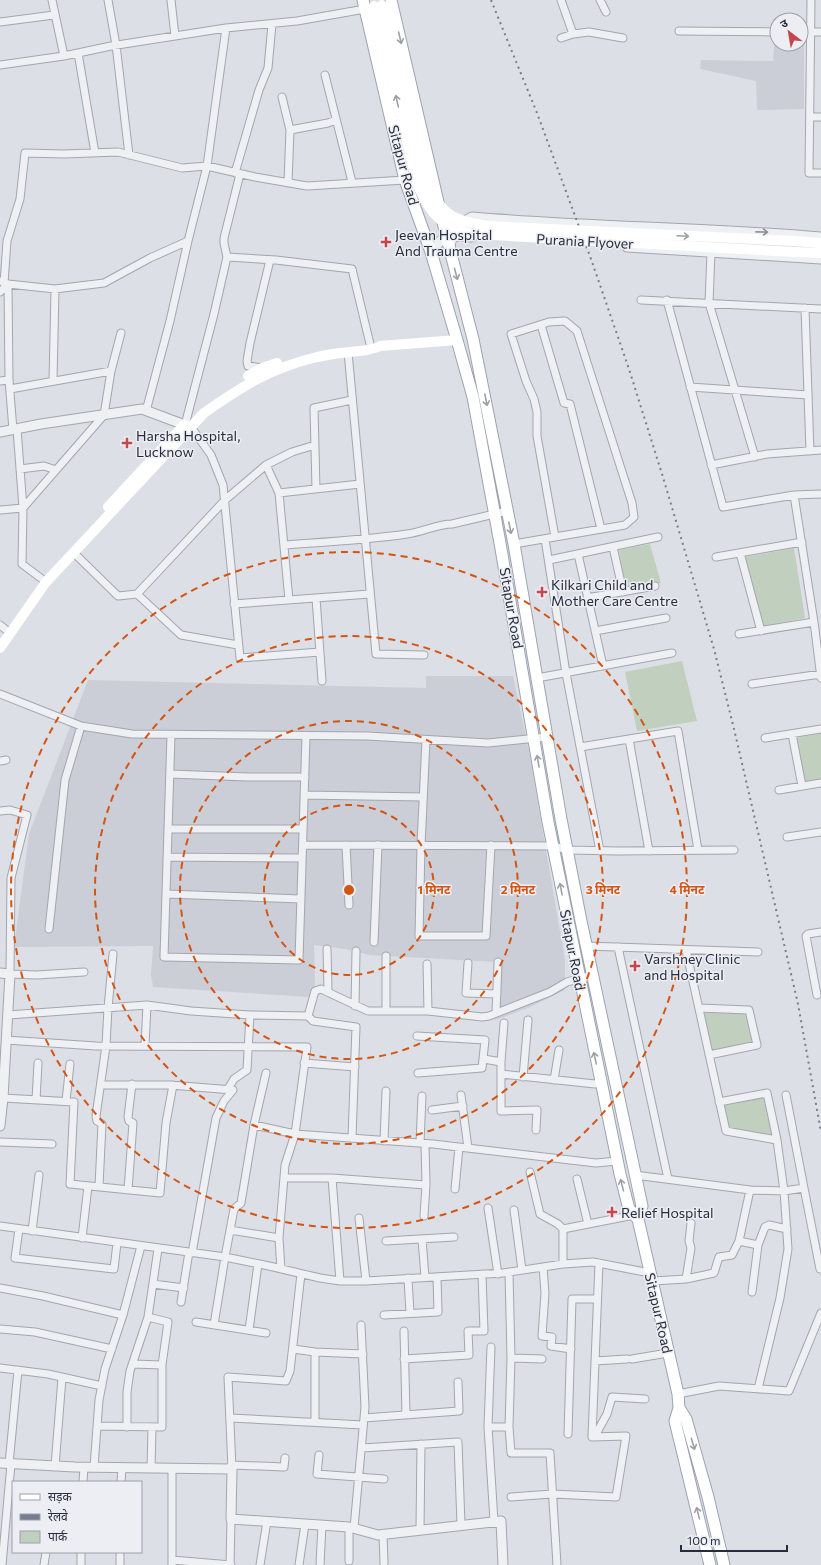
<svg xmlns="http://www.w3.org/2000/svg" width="821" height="1565" viewBox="0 0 821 1565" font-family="Commissioner,'Noto Sans Devanagari',sans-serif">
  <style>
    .built { fill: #cbced7 }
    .green { fill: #c1cfbe }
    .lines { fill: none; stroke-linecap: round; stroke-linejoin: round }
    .minor-casing { stroke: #a3a6af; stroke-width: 9 }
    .tertiary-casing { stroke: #a3a6af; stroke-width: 11 }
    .primary-casing { stroke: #9da3b1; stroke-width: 13 }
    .minor { stroke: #eff0f4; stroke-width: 7 }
    .tertiary { stroke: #eff0f4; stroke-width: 9 }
    .secondary { stroke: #fff; stroke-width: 10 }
    .primary { stroke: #fff; stroke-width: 11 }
    .rail { stroke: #777d8e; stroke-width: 2; stroke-dasharray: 2 4; stroke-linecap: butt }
    .secondary-bridge { stroke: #fff; stroke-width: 10 }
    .oneway { stroke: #9ea0a7 }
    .oneway2 { stroke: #8b8e98 }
    .ring { fill: none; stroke: #d55411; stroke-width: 2; stroke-dasharray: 7 5 }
    .poi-dot { fill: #c5474c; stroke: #eceef4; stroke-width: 1.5 }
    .labels { text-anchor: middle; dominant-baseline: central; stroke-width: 3; stroke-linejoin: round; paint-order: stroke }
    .street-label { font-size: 14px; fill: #272c3b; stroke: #eceef4 }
    .poi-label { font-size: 14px; fill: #272c3b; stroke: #eceef4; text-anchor: start }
    .centre { fill: #d55411; stroke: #eceef4; stroke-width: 2 }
    .ring-label { font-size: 12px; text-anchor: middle; font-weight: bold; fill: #d55411; stroke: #eceef4; stroke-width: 3; stroke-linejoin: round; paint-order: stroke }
  </style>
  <rect width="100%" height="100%" fill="#dddfe6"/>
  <path class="built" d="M775,38H777V44H801V38H804V109L757,110L756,81L700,69L701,60L773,61Z
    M426,676H513L529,751L565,960V990L530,1007L495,1020L496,962L369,955L345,949L314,945L315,987L309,997L153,987L151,975L153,946L14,947L29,834L88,680L426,688Z"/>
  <path class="green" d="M650,544L661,583L625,589L619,550Z
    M794,548L805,618L764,626L745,557Z
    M682,661L697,721L637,731L625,672Z
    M821,733V779L805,782L796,738Z
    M702,1013H745L752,1043L710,1052Z
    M764,1098L772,1135L728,1128L723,1106Z"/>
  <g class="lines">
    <g class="minor-casing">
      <path id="minor" d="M52,0L64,56
        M108,0L116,45L129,155
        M171,0L175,36
        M561,0L573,34L589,32L623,38
        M600,0L606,12
        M811,0L809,173H821
        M0,22L54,15
        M679,31L777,32
        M801,32H821
        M561,38L573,34
        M78,53L95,153
        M0,65L64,56L111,46L226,28
        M325,75L352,182
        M282,97L290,130L288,183
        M810,117H821
        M290,130L328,123L336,120
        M235,173L259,90L268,68L272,24
        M711,253L709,303L755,457
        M227,257L224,243V238L240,174
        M0,281L8,284L55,289L104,283L150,258L188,241L207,166L226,28L297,21L365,9
        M4,283L7,241L20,199L25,153L64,154L118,152L182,168L207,166L255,177L307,186L405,180
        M8,284L9,380
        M0,292L8,284
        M641,300L821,309
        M667,300L723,507L794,495L821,494
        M805,308L810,451
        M541,325L564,403L570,404L601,529
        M348,352L376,654L424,655
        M262,368L248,366L247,361L250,343L270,260
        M111,371L121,333
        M0,381L9,380L13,430
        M53,381L55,289
        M690,387L808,395
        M146,411L170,321L188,241
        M185,425L214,314L227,257L276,260L352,269L370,344
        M191,427L211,455L223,485L240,658L320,652
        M17,429L23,508L22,564L46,582
        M266,465L279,493L289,600
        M711,465L767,454L821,450
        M20,469L44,466L56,470
        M316,489L314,408L352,400
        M279,493L360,484
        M794,495L814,622L821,678
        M0,510L23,508L104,415L111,371L10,389
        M545,539L566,673L600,851
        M514,544L625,525L634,517L632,503L577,331L565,321L549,322L511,334L526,381L534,399L537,412V436L555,537
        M284,545C325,542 366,540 407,534C423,532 437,524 452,524L507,511
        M613,547L623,592
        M74,553L118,596L137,594L225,500L266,465L292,452L315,445
        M740,553L761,631
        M578,554L603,666
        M716,557L802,542
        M549,560L658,537
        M137,594L181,635L238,645
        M316,598L322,681
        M587,598L655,586
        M234,604L370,594
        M0,625L10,633
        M595,631L666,618
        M739,634L814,622
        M537,678L672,653
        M752,684L821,674
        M0,694L81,726
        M792,734L802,786
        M171,735L164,957L299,960L306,736
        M765,738L821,729
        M629,739L649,851
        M426,740L421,845L419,936H486L491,845
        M580,747L678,731L698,850
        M0,761L6,760
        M170,774L248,777H305
        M779,790L821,783
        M304,795L423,797
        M0,811L10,810L27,815L11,878L10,974L37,975L84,972
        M168,829H303
        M787,837L821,832
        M303,845L553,846L568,850L617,851L734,850
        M346,845L349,905
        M167,857L302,858
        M166,894L301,899
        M49,929L65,780L81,726L132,734L367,736L488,743L547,737
        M374,942L378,845
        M587,946L758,952
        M618,947L668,1179
        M327,949L328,991
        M686,950L726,1131L777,1140L767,1093L719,1102
        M386,956V1011
        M468,963L466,993L497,994
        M427,964L428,1011
        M817,995L806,936L808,934L821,932
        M355,1006L356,951
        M699,1008L749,1010L757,1045L709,1055
        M496,1013L498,962
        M8,1015L147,1005L191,1011L250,1015L308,1016L313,1021L356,1027L352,1138
        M308,1016L315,991L321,989L368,1011H428L482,1017L489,1016L550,992L567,982L593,975
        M504,1023L501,1062V1111L537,1110L536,1130
        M417,1036L485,1040L482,1068L418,1073
        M6,1040L96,1046L307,1047L295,1134L285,1165L279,1238L281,1269
        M145,1046L147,1005
        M484,1059L501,1062
        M304,1063L355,1067
        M501,1074L595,1084L600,1082
        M523,1077L528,1020
        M554,1080L559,1050
        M101,1085H170L233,1090L224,1101L216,1118L192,1253
        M228,1089L234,1079L247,1070L250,1015
        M461,1095L468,1148
        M786,1095L804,1188
        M3,1098L74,1102L70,1184L160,1193L166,1123L173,1085
        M36,1100L38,1063
        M66,1101L70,1064
        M432,1110L463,1106
        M254,1125L295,1134L433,1144L596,1163L617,1161
        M384,1141L386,1091
        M0,1142L52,1144
        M420,1143L422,1096
        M530,1172L540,1214L558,1224L563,1229
        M635,1175L750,1190L784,1191L804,1188L820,1269
        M284,1178H332L426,1185
        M332,1178L340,1281
        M577,1179L588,1224
        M99,1186L102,1124L97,1121L96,1116L106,1046L108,1008L113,954
        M455,1189L459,1147
        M128,1190L133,1123L129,1121L128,1117L132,1084
        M488,1208L498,1274
        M514,1210L522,1270
        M424,1216L426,1185L425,1144
        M359,1218L366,1281
        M0,1226L225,1257L269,1266L320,1278L340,1281H366L503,1273L563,1264V1229L634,1215
        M19,1229L15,1258L114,1269L117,1243
        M230,1230L279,1238
        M32,1231L39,1175
        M82,1238L88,1186
        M422,1239L425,1277
        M386,1241L454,1237
        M739,1241L758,1245
        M563,1264L593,1262L650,1273
        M543,1267L545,1293L542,1336L552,1337L551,1346L571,1349
        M509,1272L511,1358L509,1427L511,1453H550L557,1565
        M408,1278L410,1313
        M686,1279L691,1248L689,1241L691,1223
        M653,1281L686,1279L714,1273L719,1257L732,1255L739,1241L750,1190
        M153,1284L184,1288
        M0,1288L43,1296L123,1315
        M752,1292L758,1245L765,1227L769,1225L787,1229
        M181,1302L189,1252
        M384,1315L438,1312L437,1277
        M196,1322L266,1333
        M214,1325L225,1257L234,1209L241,1203L254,1125L266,1073
        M0,1329L35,1332L112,1349
        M249,1330L258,1264
        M404,1331L406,1415
        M491,1347L488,1427L494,1521
        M293,1349L315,1352L363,1354
        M315,1352V1422
        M511,1358L542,1359
        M404,1359L469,1355L468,1331H484L482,1274
        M632,1359L668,1353
        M595,1361L627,1359
        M133,1364L162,1365
        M0,1368L48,1374L102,1386
        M758,1389L780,1298L788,1249L784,1191L777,1140
        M678,1394L719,1386L789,1391L821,1313
        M230,1418L363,1425
        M364,1418L459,1411L458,1382
        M97,1426L162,1427V1365L168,1322L148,1317
        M127,1427V1392L130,1371L148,1317L158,1249
        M488,1427H509
        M568,1434L572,1299H597
        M596,1437V1434L607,1414L612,1397L645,1399
        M362,1448L458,1442L461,1525
        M319,1455L317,1474L384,1479
        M9,1464L18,1370
        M231,1465L284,1467L285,1458
        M55,1466L62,1378
        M94,1467L99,1400L105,1369L123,1315L141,1246
        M151,1468L152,1428
        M172,1468V1565
        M232,1469L228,1377L286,1381L290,1371L301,1274
        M83,1482L84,1467
        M121,1482L122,1468
        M511,1497L552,1494L616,1497L626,1436L592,1437L599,1263
        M354,1528L365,1407L361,1325
        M420,1530L421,1444
        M383,1534L384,1563
        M172,1560L231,1565
        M349,1561V1527
        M2,1565L11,1464
        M44,1565L46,1552
        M81,1565V1552
        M120,1565V1552
        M230,1565L231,1519
        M260,1565L267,1521
        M299,1565L305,1524
        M320,1565L322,1525"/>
    </g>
    <g class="tertiary-casing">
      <path id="tertiary" d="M461,223L472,217C588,227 705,227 821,237
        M627,247L821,259
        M450,250C450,232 459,236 472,237
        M431,252L449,231
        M0,432L41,424L142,409L190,427
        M0,973L10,974L3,1098L0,1126
        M0,1463L75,1467L232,1469L231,1519L349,1527L378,1535L501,1521L503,1565"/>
    </g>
    <g class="primary-casing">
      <path id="primary" d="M363,0L405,180L431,252L457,340L473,397L500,543L548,822L620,1174L629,1209L638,1219
        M391,0L441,215L473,339L514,544L561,819L581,921L642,1206L638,1219L678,1394L679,1408L686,1419L708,1497L724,1565
        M679,1408L675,1421L710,1565"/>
    </g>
    <use href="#minor" class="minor"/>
    <use href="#tertiary" class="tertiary"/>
    <path class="secondary" d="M794,241L821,243
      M795,252L821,253
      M248,376L262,368L277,363
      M108,507L184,425
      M0,648L46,582L204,413C241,387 269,369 313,358C325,355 338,353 350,352C360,351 371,351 380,346L457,340"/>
    <use href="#primary" class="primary"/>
    <path class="rail" d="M491,0L537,113L591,259L629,369L662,474L714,649L734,729L798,1004L821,1132"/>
    <path class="secondary-bridge" d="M382,5L428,186C444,218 455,220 488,226L794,241
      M374,6L417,184C431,216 440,225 473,234L795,252"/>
  </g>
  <defs><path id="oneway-shaft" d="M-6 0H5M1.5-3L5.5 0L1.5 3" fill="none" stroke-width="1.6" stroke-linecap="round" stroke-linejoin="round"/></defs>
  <g class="oneway">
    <use href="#oneway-shaft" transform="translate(400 38) rotate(77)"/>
    <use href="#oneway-shaft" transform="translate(397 101) rotate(-103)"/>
    <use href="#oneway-shaft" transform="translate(683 236) rotate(3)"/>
    <use href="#oneway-shaft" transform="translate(456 274) rotate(75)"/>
    <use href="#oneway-shaft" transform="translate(486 400) rotate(79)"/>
    <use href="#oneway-shaft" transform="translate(510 528) rotate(79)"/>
    <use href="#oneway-shaft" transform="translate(538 761) rotate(-100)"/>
    <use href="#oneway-shaft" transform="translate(561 889) rotate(-101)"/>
    <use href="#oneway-shaft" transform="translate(595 1058) rotate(-102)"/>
    <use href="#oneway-shaft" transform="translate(622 1185) rotate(-104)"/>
    <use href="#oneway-shaft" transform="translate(693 1444) rotate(74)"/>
    <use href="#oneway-shaft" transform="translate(698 1513) rotate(-104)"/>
  </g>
  <use class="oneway2" href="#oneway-shaft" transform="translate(762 232) rotate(1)"/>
  <g class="ring">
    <circle cx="349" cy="890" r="85"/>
    <circle cx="349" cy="890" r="169"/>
    <circle cx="349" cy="890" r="254"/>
    <circle cx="349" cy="890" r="338"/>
  </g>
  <g class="poi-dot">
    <path d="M384 236h4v4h4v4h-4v4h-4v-4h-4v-4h4z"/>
    <path d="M125 437h4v4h4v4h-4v4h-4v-4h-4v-4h4z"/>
    <path d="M540 586h4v4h4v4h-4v4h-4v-4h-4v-4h4z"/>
    <path d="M633 960h4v4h4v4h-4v4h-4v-4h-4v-4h4z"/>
    <path d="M610 1206h4v4h4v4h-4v4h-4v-4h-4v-4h4z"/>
  </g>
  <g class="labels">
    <g class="street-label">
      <text transform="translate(404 165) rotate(75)">Sitapur Road</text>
      <text transform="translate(585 241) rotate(3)">Purania Flyover</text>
      <text transform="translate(512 608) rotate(80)">Sitapur Road</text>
      <text transform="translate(573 950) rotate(79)">Sitapur Road</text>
      <text transform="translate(659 1313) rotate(77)">Sitapur Road</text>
    </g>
    <g class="poi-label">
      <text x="395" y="234">Jeevan Hospital<tspan x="395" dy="16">And Trauma Centre</tspan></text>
      <text x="136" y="435">Harsha Hospital,<tspan x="136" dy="16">Lucknow</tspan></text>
      <text x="551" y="584">Kilkari Child and<tspan x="551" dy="16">Mother Care Centre</tspan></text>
      <text x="644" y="958">Varshney Clinic<tspan x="644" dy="16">and Hospital</tspan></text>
      <text x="621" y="1212">Relief Hospital</text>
    </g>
  </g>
  <circle cx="349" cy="890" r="6" class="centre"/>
  <g class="ring-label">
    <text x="434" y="894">1 मिनट</text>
    <text x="518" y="894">2 मिनट</text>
    <text x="603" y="894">3 मिनट</text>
    <text x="687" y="894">4 मिनट</text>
  </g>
  <rect x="12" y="1481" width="130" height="72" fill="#eceef4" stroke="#9da0aa"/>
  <rect x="20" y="1494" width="20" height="6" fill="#ffffff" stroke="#9da0aa"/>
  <text x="48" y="1501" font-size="12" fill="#272c3b">सड़क</text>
  <rect x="20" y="1514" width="20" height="6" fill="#777d8e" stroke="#9da0aa"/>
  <text x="48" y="1521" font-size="12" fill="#272c3b">रेलवे</text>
  <rect x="20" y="1531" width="20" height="12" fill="#c1cfbe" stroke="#9da0aa"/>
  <text x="48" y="1541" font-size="12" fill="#272c3b">पार्क</text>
  <g transform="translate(789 32) rotate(329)"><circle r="19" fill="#eceef4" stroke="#9da0aa"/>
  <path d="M0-3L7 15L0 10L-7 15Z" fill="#c5474c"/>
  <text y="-6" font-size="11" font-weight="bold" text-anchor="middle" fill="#272c3b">उ</text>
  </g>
  <path d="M681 1545v6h106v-6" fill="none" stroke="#272c3b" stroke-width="2"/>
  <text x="687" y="1545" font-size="12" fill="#272c3b" stroke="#eceef4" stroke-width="3" paint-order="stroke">100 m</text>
</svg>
